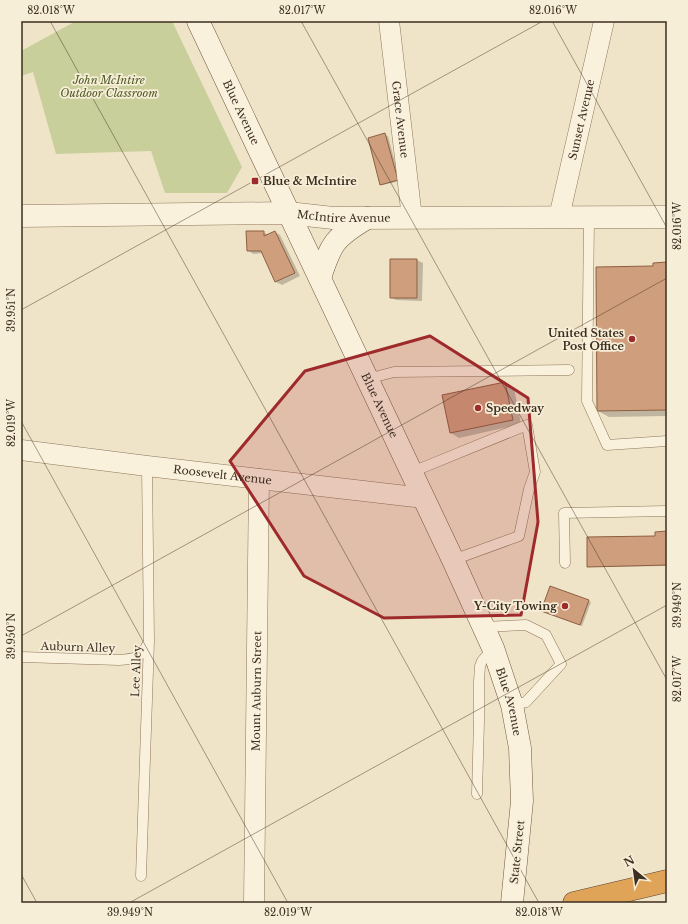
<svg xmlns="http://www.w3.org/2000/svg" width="688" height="924" viewBox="0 0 688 924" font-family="'Libre Baskerville',serif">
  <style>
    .green { fill: #c9cf9b }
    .shadow { fill: #0003 }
    .building { fill: #cf9f7d; stroke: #8d5f41 }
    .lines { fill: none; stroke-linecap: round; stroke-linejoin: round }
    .service-casing { stroke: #8d765c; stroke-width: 11 }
    .minor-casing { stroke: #8d765c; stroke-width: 21 }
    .tertiary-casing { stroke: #8d765c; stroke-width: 23 }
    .secondary-casing { stroke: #6f573f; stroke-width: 23 }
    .motorway-casing { stroke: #5b4430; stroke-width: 23 }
    .service { stroke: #faf1dc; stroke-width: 10 }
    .minor { stroke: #faf1dc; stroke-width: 20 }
    .tertiary { stroke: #faf1dc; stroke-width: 22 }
    .secondary { stroke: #faf1dc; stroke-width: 22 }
    .motorway { stroke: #e0a458; stroke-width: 22 }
    .marked { fill: #9e2a2b; fill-opacity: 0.2; stroke: #9e2a2b; stroke-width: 3; stroke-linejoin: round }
    .ticks { fill: none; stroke: #3d2e20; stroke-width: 1; stroke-opacity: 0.45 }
    .poi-dot { fill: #9e2a2b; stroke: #f7eed8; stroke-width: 1.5 }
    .labels { text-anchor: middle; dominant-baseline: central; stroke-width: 3.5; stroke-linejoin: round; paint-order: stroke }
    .park-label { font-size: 11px; font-style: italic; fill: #4d5a26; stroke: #f7eed8 }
    .street-label { font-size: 11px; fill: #3d2e20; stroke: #f7eed8 }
    .poi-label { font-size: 11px; font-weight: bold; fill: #3d2e20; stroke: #f7eed8; text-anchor: start }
    .neatline { fill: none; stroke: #3d2e20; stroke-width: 1.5 }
    .ticks-label { font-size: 10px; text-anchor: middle; fill: #3d2e20 }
  </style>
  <rect width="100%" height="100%" fill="#f0e4c8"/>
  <path class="green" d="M76,21H172L242,167L227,193H165L151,151L56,154L33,72L21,76V51Z"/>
  <path class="shadow" d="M385,135L388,136L400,181L383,185L381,184Z
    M263,232L269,235L275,232L280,235L300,276L282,285L276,282L263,253L253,254L248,250Z
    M391,260H417L423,263L422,301L396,300L391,297Z
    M667,263V416L609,417L598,411L654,267Z
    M505,383L514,388L521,424L459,438L451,433L443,396Z
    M667,532V566L591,567L588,566Z
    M588,601L591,602L582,626L544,612Z"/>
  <path class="building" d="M385,133L398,180L380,185L368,138Z
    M246,231H264V236L275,231L295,273L275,282L261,251H247Z
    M390,259H417V298H390Z
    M667,262V410L597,411L596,267L653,266V263Z
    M505,382L513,420L450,433L442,395Z
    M667,531V565L587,567V537L655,536V532Z
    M550,586L589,600L580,625L541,611Z"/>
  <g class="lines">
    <g class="service-casing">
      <path id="service" d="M589,217L587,401L607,445L667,441
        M367,379L394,372L569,370
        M412,472L527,425L535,472L529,489L519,536L453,560
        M565,563L564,513L667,511
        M484,627L526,625L546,635L561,664L526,702L512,705
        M21,657L119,660C135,659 141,658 148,643
        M477,794L479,721V681L480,666L482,661L493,648
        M141,876L149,641L147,466"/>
    </g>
    <g class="minor-casing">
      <g id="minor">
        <path id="s1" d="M389,21L412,218"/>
        <path id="s2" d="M559,217L604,21"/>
        <path id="s3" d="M21,450L147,466L424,498"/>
        <path id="s4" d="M254,903L259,479"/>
      </g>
    </g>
    <g class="tertiary-casing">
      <g id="tertiary">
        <path id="s5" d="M21,216L288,213L333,218L667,217"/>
      </g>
    </g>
    <g class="secondary-casing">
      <g id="secondary">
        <path id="s6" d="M198,21L453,560L493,648L512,705L520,748L522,801L512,903"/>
        <path d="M320,278C331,243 335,237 367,218"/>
      </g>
    </g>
    <g class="motorway-casing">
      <path id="motorway" d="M574,903L667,881"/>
    </g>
    <use href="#service" class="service"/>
    <use href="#minor" class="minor"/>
    <use href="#tertiary" class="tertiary"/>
    <use href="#secondary" class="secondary"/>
    <use href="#motorway" class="motorway"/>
  </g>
  <path class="marked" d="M430,336L528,398L538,522L521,615L384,618L304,576L230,461L305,371Z"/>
  <path class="ticks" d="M50,21L539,903M301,21L667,680M552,21L667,228M21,310L543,21M21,421L288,903M21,636L667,278M21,874L37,903M129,903L667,605"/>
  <g class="poi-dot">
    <rect x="251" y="177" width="8" height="8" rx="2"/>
    <circle cx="632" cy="339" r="4"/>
    <circle cx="478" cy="408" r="4"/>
    <circle cx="565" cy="606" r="4"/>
  </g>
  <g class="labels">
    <g class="park-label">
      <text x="109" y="80">John McIntire<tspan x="109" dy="13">Outdoor Classroom</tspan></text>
    </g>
    <g class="street-label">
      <text stroke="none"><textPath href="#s6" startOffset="101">Blue Avenue</textPath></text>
      <text stroke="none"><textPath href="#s1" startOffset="99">Grace Avenue</textPath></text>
      <text stroke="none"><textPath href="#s2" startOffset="100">Sunset Avenue</textPath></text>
      <text stroke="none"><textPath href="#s5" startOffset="323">McIntire Avenue</textPath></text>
      <text stroke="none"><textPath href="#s6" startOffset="425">Blue Avenue</textPath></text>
      <text stroke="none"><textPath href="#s3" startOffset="203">Roosevelt Avenue</textPath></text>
      <text transform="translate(78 647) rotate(2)">Auburn Alley</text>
      <text transform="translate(136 671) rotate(-88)">Lee Alley</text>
      <text stroke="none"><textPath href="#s4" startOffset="212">Mount Auburn Street</textPath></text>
      <text stroke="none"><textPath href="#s6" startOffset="749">Blue Avenue</textPath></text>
      <text transform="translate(517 852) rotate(-84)">State Street</text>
    </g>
    <g class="poi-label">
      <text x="263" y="181">Blue &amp; McIntire</text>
      <text x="624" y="333" text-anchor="end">United States<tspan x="624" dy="13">Post Office</tspan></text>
      <text x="486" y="408">Speedway</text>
      <text x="557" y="606" text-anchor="end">Y-City Towing</text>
    </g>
  </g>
  <rect width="688" height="924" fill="none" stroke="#f7eed8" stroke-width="44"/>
  <g transform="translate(634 870) rotate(331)" stroke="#f7eed8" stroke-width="3" paint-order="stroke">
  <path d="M0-3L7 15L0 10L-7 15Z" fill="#3d2e20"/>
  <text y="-6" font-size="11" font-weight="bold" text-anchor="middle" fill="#3d2e20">N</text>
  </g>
  <rect x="22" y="22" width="644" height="880" class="neatline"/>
  <g class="ticks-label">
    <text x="51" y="14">82.018°W</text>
    <text x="302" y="14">82.017°W</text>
    <text x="553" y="14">82.016°W</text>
    <text transform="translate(677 226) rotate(-90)" y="4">82.016°W</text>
    <text transform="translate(11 310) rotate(-90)" y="4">39.951°N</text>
    <text transform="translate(11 423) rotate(-90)" y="4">82.019°W</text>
    <text transform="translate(677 605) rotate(-90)" y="4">39.949°N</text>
    <text transform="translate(11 636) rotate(-90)" y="4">39.950°N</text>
    <text transform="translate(677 679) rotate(-90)" y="4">82.017°W</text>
    <text x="130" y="916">39.949°N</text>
    <text x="288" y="916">82.019°W</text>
    <text x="539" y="916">82.018°W</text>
  </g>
</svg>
